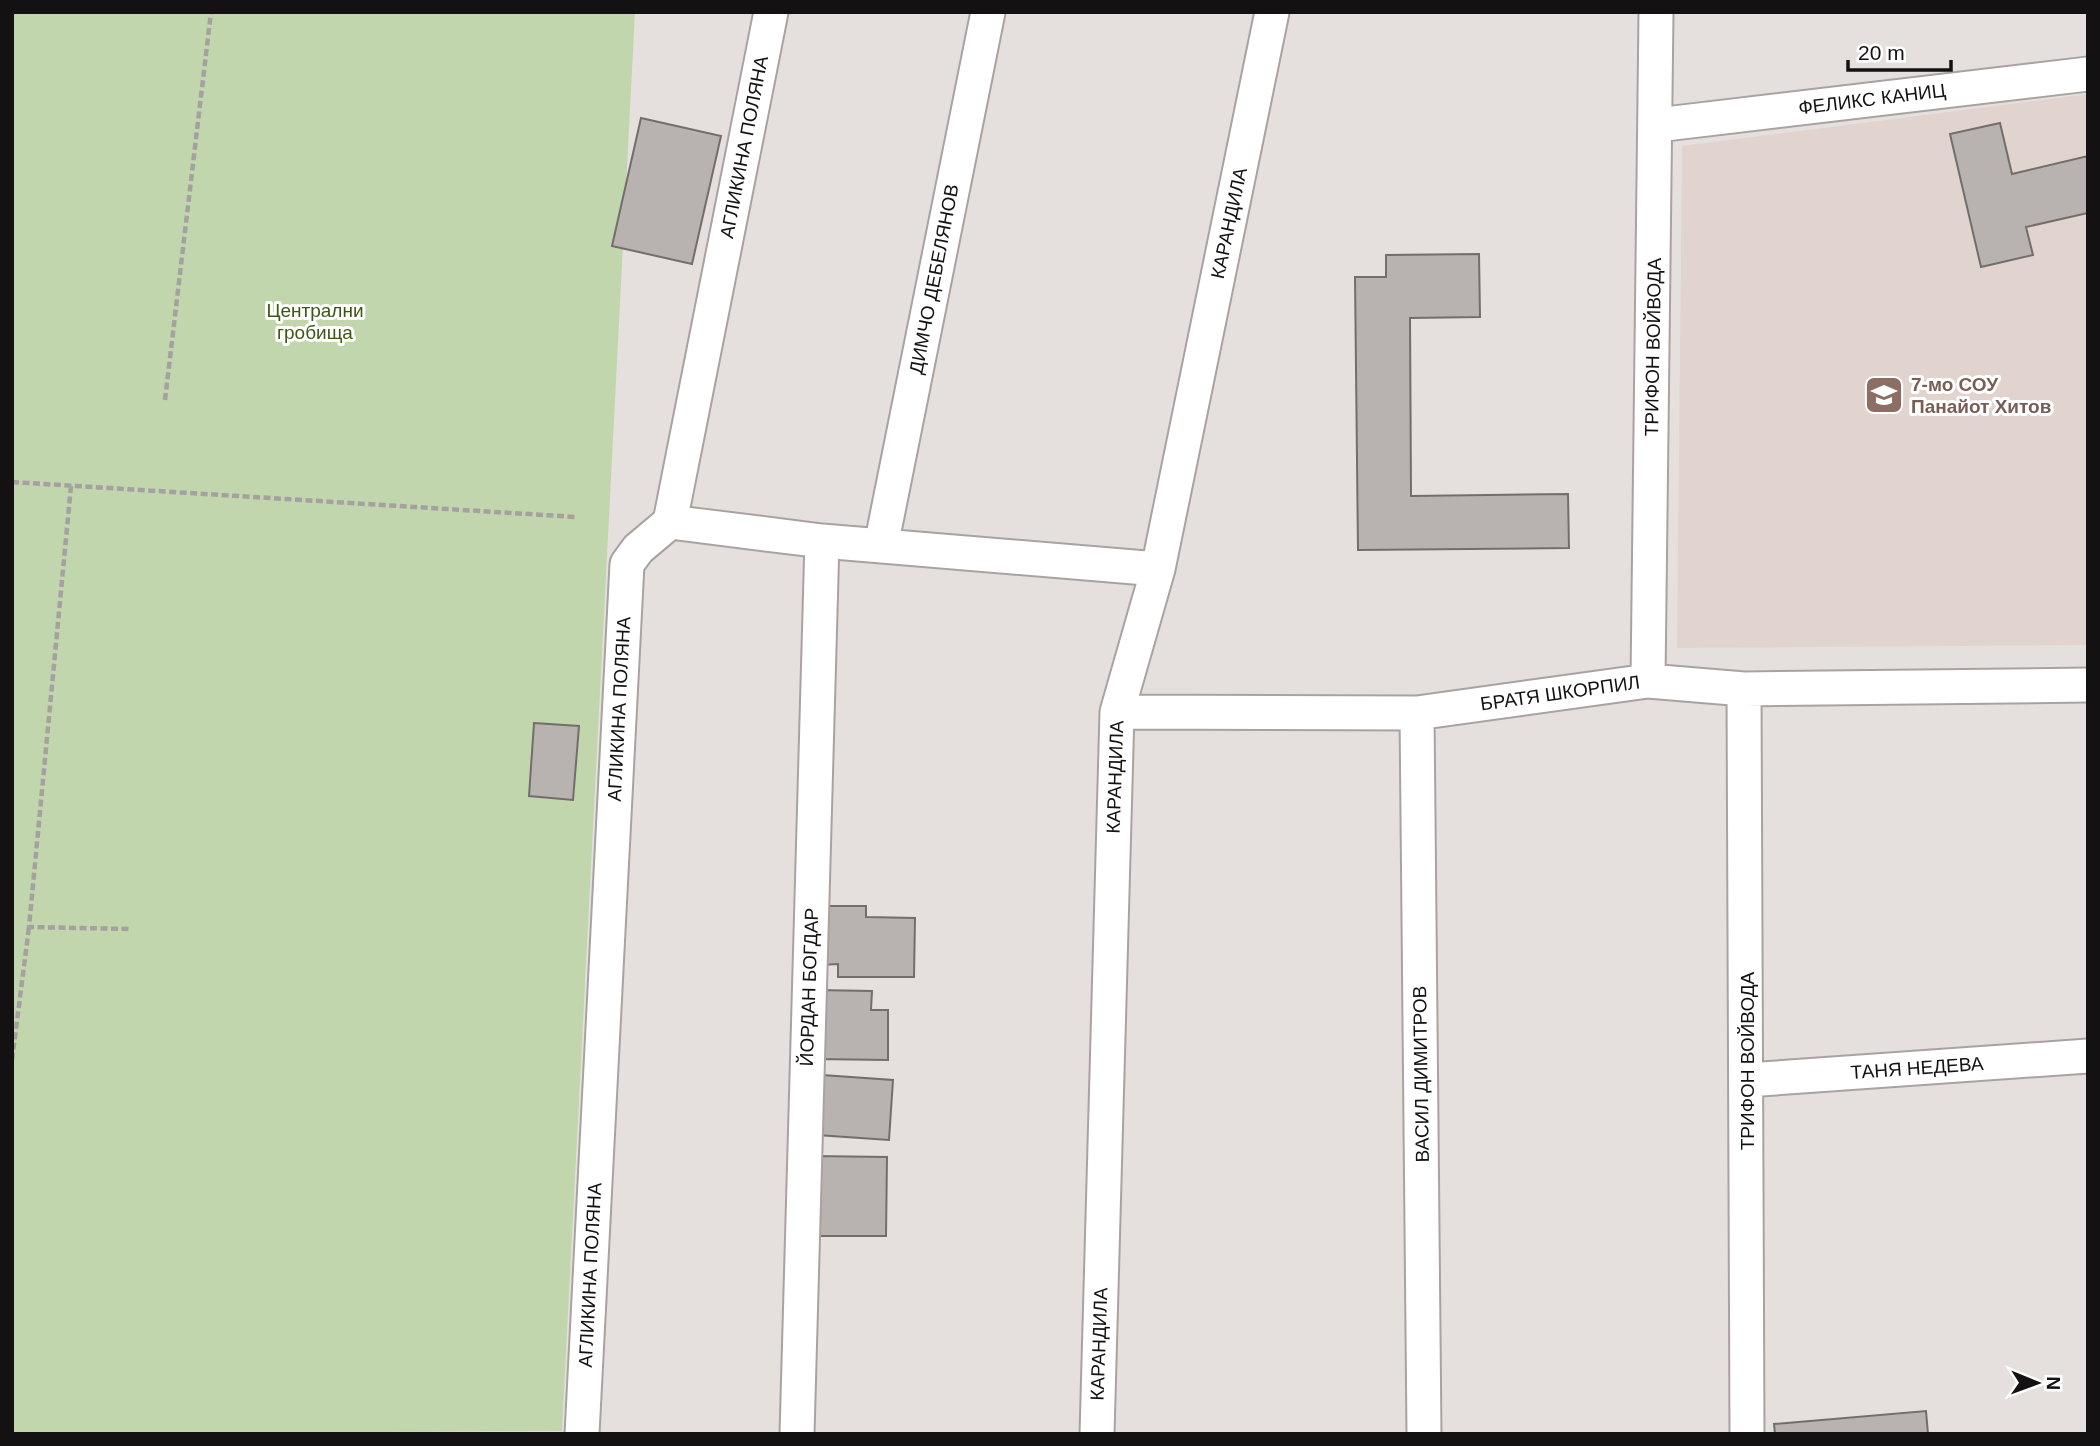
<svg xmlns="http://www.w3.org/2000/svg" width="2100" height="1446" viewBox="0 0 2100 1446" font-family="Arial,sans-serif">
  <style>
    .built { fill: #e1d4ce }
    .green { fill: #c2d6ae }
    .building { fill: #b8b3b0; stroke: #736e6c; stroke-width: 2 }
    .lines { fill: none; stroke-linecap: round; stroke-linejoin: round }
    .minor-casing { stroke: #a8a3a1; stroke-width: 37 }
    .path { stroke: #a5a19f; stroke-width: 4.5; stroke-dasharray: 7 3.5; stroke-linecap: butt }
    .minor { stroke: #fff; stroke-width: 33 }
    .labels { text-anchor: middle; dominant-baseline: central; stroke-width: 6; stroke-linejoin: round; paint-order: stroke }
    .street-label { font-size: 19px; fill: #131111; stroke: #fff }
    .park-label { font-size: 19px; fill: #3c5712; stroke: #fff }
    .education-label { font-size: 19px; font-weight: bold; fill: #785e54; stroke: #fff; text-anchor: start }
  </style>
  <rect width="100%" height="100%" fill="#e5e0dd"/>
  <path class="built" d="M2088,94V645L1677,648L1682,146Z"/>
  <path class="green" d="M12,12H635L562,1431L12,1434Z"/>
  <path class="building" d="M641,118L721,136L692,264L612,246Z
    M2000,123L2012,174L2088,156V213L2026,227L2033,255L1981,267L1950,134Z
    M1479,254L1480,317L1410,318L1411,496L1568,494L1569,548L1358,550L1355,277H1386V255Z
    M534,723L579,726L573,800L529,796Z
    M822,906H866V917L915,918L914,977H838V964L821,965Z
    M815,990L872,991L871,1010H888V1060L814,1059Z
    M822,1075L893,1080L889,1140L817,1135Z
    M813,1156L887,1157L886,1236H812Z
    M1926,1411L1928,1434H1775L1774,1424Z"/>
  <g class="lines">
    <g class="minor-casing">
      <path id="minor" d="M1657,125L2088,74
        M670,522L822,541L1158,569
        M881,546L988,12
        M1648,681L1656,12
        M1744,689L1747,1434
        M1117,712L1417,713L1648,681L1744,689L2088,685
        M1417,713L1424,1434
        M1747,1080L2088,1056
        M582,1434L627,564L638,549L670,522L771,12
        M797,1434L822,541
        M1097,1434L1117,712L1158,569L1272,12"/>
    </g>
    <path class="path" d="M165,400L211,12
      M12,482L576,517
      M71,486L29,927L129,929
      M12,1060L29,927"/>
    <use href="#minor" class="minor"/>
  </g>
  <defs>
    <g id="school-square" transform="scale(2.0125)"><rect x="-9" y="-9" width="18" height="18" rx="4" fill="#8d6e63" stroke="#fff"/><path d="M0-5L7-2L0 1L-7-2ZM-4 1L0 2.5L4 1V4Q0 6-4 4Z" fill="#fff"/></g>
  </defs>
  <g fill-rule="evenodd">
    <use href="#school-square" x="1884" y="395"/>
  </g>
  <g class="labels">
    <g class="street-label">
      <text transform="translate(1872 99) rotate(-7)">ФЕЛИКС КАНИЦ</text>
      <text transform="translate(744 147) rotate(-79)">АГЛИКИНА ПОЛЯНА</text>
      <text transform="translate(1229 223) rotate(-78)">КАРАНДИЛА</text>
      <text transform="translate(934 279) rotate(-79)">ДИМЧО ДЕБЕЛЯНОВ</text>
      <text transform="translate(1653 347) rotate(-89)">ТРИФОН ВОЙВОДА</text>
      <text transform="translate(1560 693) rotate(-8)">БРАТЯ ШКОРПИЛ</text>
      <text transform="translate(619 709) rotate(-87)">АГЛИКИНА ПОЛЯНА</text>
      <text transform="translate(1115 777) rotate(-88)">КАРАНДИЛА</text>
      <text transform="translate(809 987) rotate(-88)">ЙОРДАН БОГДАР</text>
      <text transform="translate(1747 1061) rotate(-90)">ТРИФОН ВОЙВОДА</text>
      <text transform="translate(1917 1068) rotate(-4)">ТАНЯ НЕДЕВА</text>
      <text transform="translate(1421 1074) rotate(-91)">ВАСИЛ ДИМИТРОВ</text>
      <text transform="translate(590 1275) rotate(-87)">АГЛИКИНА ПОЛЯНА</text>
      <text transform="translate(1099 1344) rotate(-88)">КАРАНДИЛА</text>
    </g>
    <g class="park-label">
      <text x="315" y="310">Централни<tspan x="315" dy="22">гробища</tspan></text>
    </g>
    <g class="education-label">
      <text x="1911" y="384">7-мо СОУ<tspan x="1911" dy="22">Панайот Хитов</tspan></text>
    </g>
  </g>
  <rect width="2100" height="1446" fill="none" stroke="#131111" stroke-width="28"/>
  <g transform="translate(2037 1383) rotate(91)" stroke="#ffffff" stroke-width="5" paint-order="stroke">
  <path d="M0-5L12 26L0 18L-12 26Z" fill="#131111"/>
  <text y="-10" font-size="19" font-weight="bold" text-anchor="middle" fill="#131111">N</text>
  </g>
  <path d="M1848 60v10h103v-10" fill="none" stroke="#131111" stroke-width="3.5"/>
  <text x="1858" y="60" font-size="21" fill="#131111" stroke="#ffffff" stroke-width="5" paint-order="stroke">20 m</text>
</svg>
